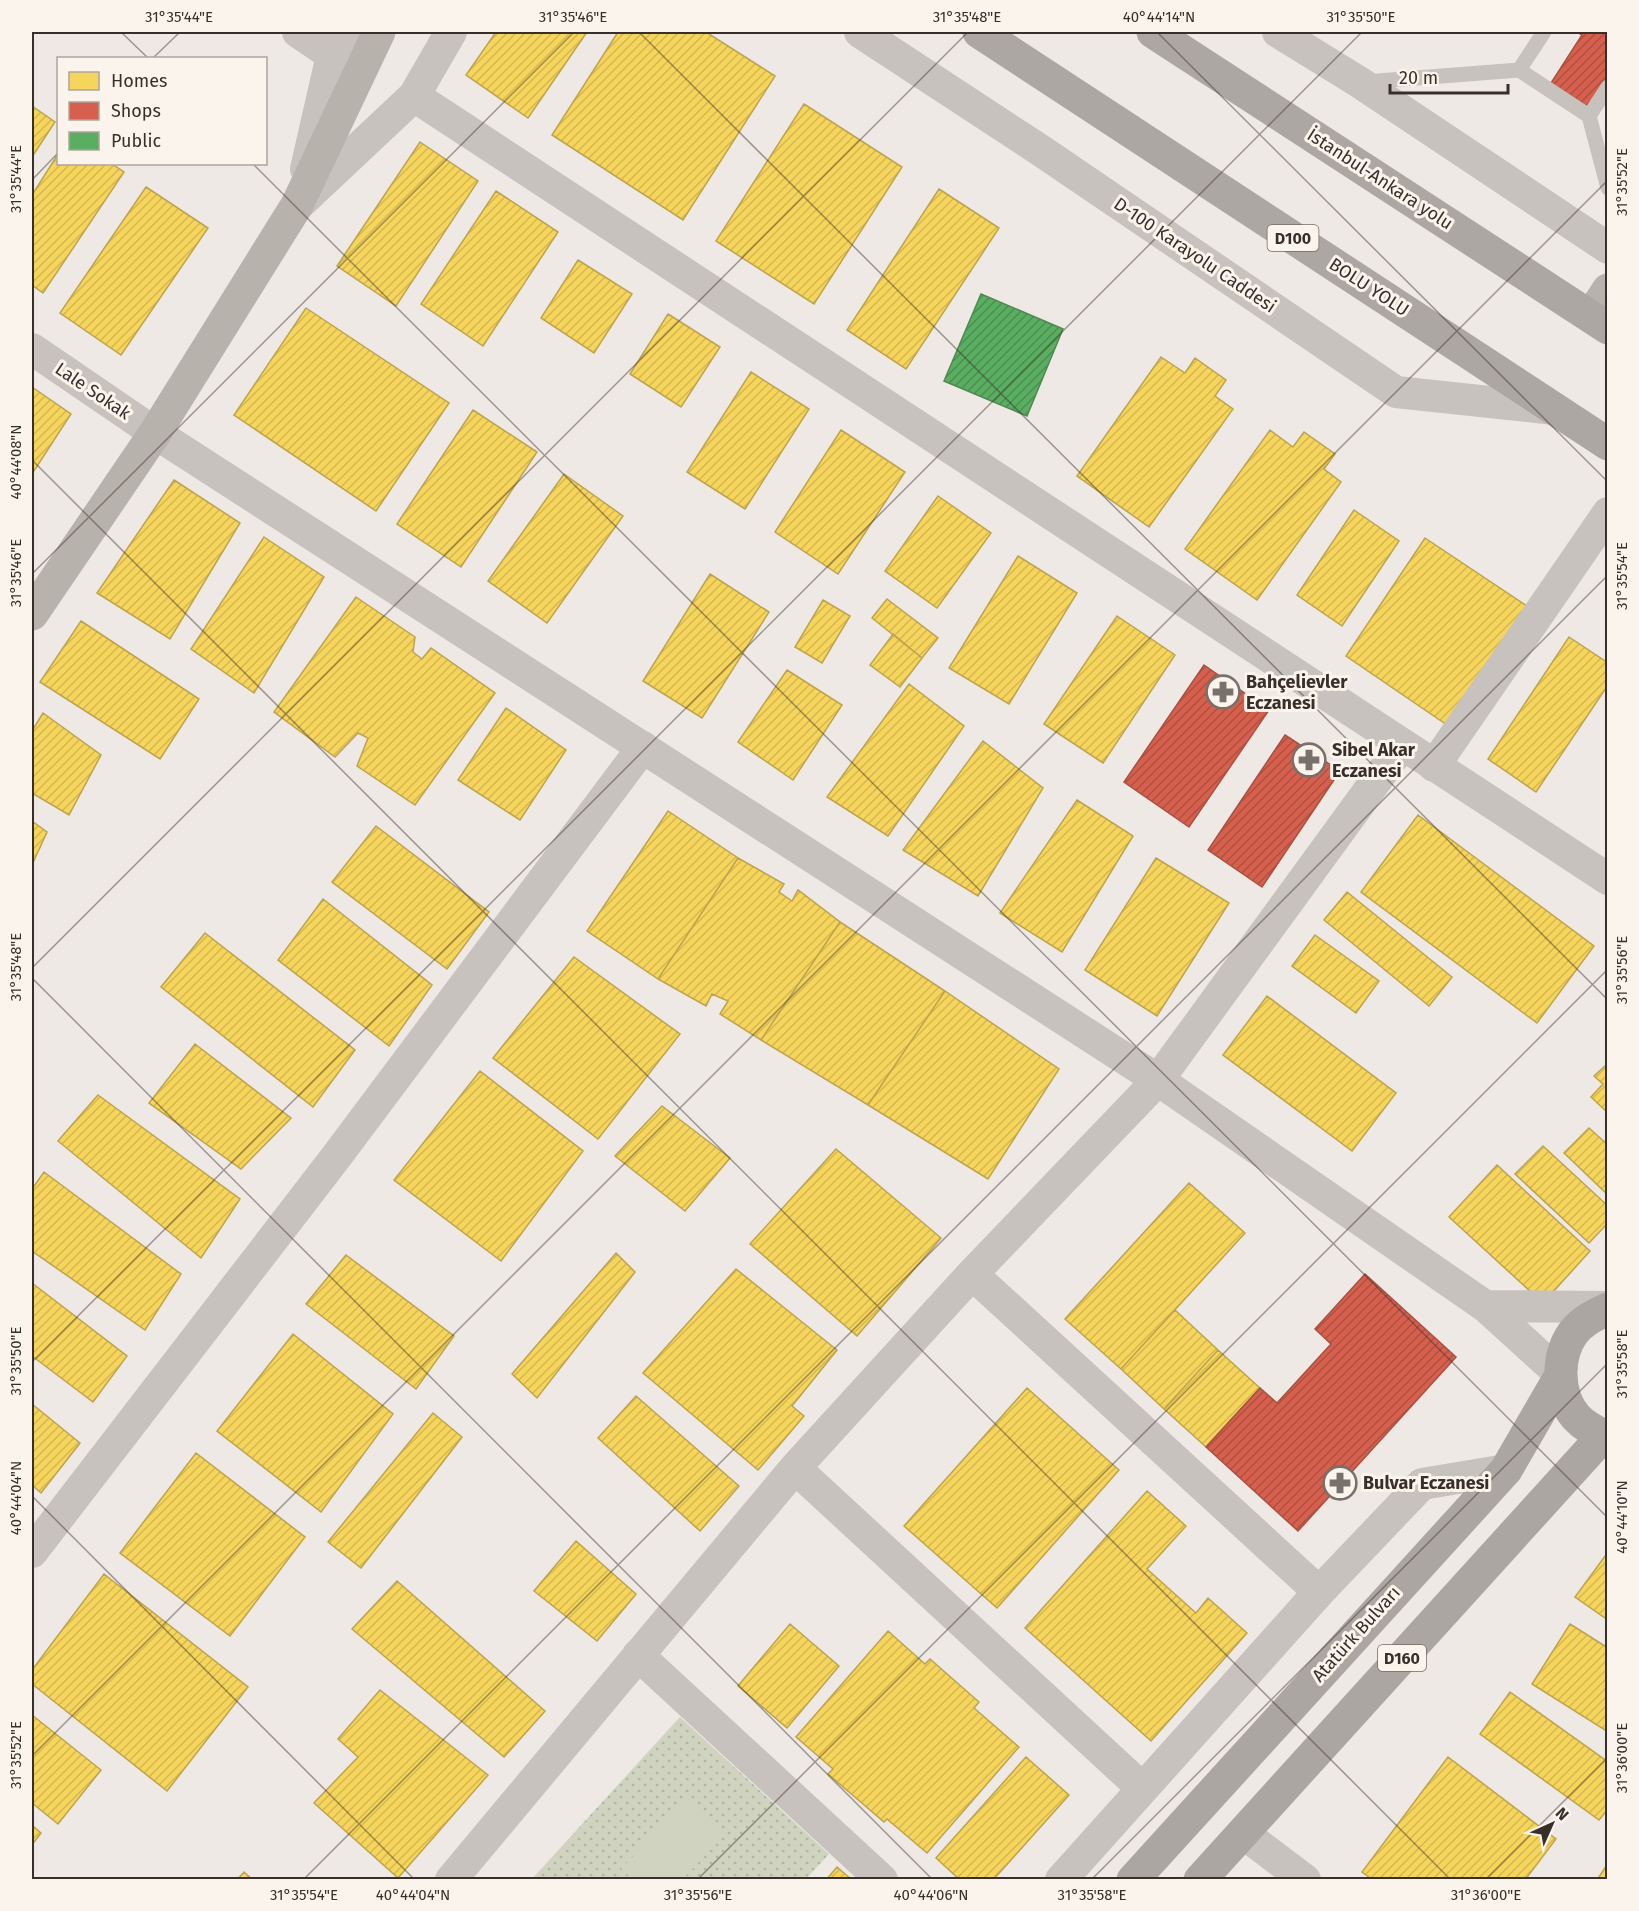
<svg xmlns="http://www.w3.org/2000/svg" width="1639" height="1911" viewBox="0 0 1639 1911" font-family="'Fira Sans',sans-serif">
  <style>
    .grass { fill: url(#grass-dots) }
    .garden { fill: #cfd3bf }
    .homes { fill: url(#homes-hatch); stroke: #bda34d; stroke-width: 1.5 }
    .shops { fill: url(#shops-hatch); stroke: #a75142; stroke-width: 1.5 }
    .public { fill: url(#public-hatch); stroke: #508850; stroke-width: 1.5 }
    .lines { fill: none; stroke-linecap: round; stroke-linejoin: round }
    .service { stroke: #c7c2bd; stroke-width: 15 }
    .minor { stroke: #c7c2bd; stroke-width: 32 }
    .secondary { stroke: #b8b2ad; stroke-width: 33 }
    .primary { stroke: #aca6a2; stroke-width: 33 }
    .trunk { stroke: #aca7a2; stroke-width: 33 }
    .ticks { fill: none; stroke: #392f2a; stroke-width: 1.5; stroke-opacity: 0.45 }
    .labels { text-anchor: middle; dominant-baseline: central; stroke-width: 6; stroke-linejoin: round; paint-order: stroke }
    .shield { fill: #faf4ec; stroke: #736a64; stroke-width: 1.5 }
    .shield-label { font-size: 16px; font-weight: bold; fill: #392f2a }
    .street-label { font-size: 18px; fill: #392f2a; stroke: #faf4ec }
    .poi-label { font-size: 18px; font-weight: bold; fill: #392f2a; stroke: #faf4ec; text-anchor: start }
    .neatline { fill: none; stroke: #392f2a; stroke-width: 2 }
    .ticks-label { font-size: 15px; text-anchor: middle; fill: #392f2a }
  </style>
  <defs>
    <pattern id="grass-dots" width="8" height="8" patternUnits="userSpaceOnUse" patternTransform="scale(1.5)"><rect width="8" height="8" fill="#cfd3bf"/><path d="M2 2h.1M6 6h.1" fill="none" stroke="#b2b5a4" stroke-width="1.8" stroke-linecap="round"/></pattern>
    <pattern id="homes-hatch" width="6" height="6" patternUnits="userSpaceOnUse" patternTransform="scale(1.5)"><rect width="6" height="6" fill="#f6d55c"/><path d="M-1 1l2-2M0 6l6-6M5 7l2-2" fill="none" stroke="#d4b750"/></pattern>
    <pattern id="shops-hatch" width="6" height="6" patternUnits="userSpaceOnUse" patternTransform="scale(1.5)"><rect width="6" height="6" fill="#d6604d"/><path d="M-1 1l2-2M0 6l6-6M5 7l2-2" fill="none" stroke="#af5040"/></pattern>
    <pattern id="public-hatch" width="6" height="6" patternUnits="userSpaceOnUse" patternTransform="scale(1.5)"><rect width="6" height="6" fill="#5aae61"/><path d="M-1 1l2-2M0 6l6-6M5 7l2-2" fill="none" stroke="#4b8e50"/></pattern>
  </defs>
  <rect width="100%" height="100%" fill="#eee9e4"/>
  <path class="grass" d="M680,1717L829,1854L806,1879L531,1880Z"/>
  <path class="garden" d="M688,1797L726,1834L683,1879H632L621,1869Z"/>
  <path class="homes" d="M496,32H587L528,118L466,75Z
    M618,32H706L775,76L683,220L552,135Z
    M804,104L902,167L814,304L716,241Z
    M32,106L55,122L32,157Z
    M420,142L478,181L396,306L337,266Z
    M58,154V164H112L124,172L43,293L32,285V195Z
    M146,187L208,228L121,355L60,313Z
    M939,189L999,228L906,369L847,330Z
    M496,191L558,232L483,346L421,304Z
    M578,260L632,294L594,353L541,318Z
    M306,308L449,403L376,511L234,415Z
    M668,314L720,347L681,407L630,374Z
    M1161,357L1185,373L1195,358L1226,380L1215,396L1233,409L1149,527L1077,476Z
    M751,372L809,409L745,509L687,472Z
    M32,387L71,414L32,474Z
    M473,410L537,452L461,567L397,524Z
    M841,430L905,472L838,574L775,532Z
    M1270,430L1293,447L1304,432L1335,454L1324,469L1341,482L1257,600L1185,549Z
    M564,474L623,516L547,623L488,581Z
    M174,480L240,523L170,639L97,593Z
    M938,496L991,533L937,608L885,571Z
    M1354,510L1399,541L1342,626L1297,595Z
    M264,537L324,577L254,693L191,649Z
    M1425,538L1530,608L1450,727L1346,656Z
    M1018,556L1077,593L1009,704L949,668Z
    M710,574L769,612L702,718L643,681Z
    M356,597L415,637L413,652L422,659L431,648L495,693L415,805L357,766L368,738L358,733L335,757L274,712Z
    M887,599L938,638L922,658L872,618Z
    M823,600L850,616L822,663L795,647Z
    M1117,616L1175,655L1103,763L1044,724Z
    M81,621L199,699L160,759L40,682Z
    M893,634L922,658L900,687L870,665Z
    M1569,637L1608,663V685L1536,792L1488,759Z
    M787,670L842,705L793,780L738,742Z
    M909,684L964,726L888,836L827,797Z
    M506,708L566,750L520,820L458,780Z
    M43,713L101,755L69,815L32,793V731Z
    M983,741L1043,788L978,896L903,850Z
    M1077,800L1133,836L1062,952L1000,913Z
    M668,811L738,858L658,979L587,931Z
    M1418,815L1594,946L1537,1023L1361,892Z
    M32,821L47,832L32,865Z
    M376,826L489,912L447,969L332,882Z
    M738,858L784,884L779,892L792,901L798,890L840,922L761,1040L720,1014L728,1001L712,994L706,1006L658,979Z
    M1156,858L1229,903L1157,1016L1085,970Z
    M1347,892L1452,977L1429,1006L1324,920Z
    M323,899L432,985L389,1046L278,960Z
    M840,922L945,991L868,1105L761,1040Z
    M205,933L355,1050L313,1107L161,987Z
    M1315,935L1379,981L1356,1013L1292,966Z
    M574,957L680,1034L598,1139L493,1058Z
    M945,991L1059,1069L988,1179L868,1105Z
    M1267,996L1396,1093L1352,1151L1223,1055Z
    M195,1044L291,1118L241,1169L149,1103Z
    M1606,1065L1608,1067V1113L1591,1097L1603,1084L1594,1076Z
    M480,1071L583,1151L501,1261L394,1180Z
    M98,1095L240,1199L201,1258L58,1141Z
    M662,1106L730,1158L685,1211L615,1156Z
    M1589,1128L1608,1145V1195L1564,1153Z
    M1543,1146L1608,1206V1223L1589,1243L1515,1174Z
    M836,1149L941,1238L857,1336L750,1244Z
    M1497,1165L1590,1251L1543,1303L1449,1217Z
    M44,1172L181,1274L145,1330L32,1251V1189Z
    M1189,1183L1245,1233L1121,1369L1065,1319Z
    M616,1253L635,1272L537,1398L512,1374Z
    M346,1255L454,1336L416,1389L306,1304Z
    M736,1269L837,1350L792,1406L804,1416L758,1470L643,1373Z
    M32,1283L127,1356L93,1402L32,1356Z
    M1175,1310L1218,1350L1164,1409L1121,1369Z
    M293,1334L393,1414L321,1512L217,1431Z
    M1218,1350L1260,1388L1206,1447L1164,1409Z
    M1027,1388L1119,1470L997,1608L904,1526Z
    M636,1396L739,1486L700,1531L598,1438Z
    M32,1404L80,1443L41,1493L32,1485Z
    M433,1413L462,1437L361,1568L328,1542Z
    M196,1453L305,1537L230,1636L120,1553Z
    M1147,1491L1186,1526L1147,1569L1196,1613L1208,1598L1247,1633L1151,1741L1025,1628Z
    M576,1541L636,1594L597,1641L534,1591Z
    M1608,1552V1620L1575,1597Z
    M104,1574L248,1687L167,1791L32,1684V1670Z
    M397,1581L545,1711L504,1757L352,1629Z
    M790,1624L839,1666L787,1728L738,1686Z
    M1570,1624L1608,1648V1732L1532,1684Z
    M888,1631L925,1664L930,1659L979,1702L974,1708L1019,1747L927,1853L887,1819L884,1822L828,1774L833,1769L796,1737Z
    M380,1690L488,1775L398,1878L314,1803L358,1757L338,1739Z
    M1510,1692L1608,1762V1809L1599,1820L1480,1734Z
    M32,1715L101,1770L58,1824L32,1803Z
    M1026,1757L1069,1795L993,1880H960L936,1858Z
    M1448,1757L1556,1839L1525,1880H1373L1362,1872Z
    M32,1825L41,1833L32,1845Z
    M1608,1863V1880H1597Z
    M837,1867L852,1880H826Z
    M244,1872L253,1880H237Z"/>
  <path class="shops" d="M1577,32H1608V76L1588,107L1551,83L1582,35Z
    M1204,665L1269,710L1189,827L1124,782Z
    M1285,735L1340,771L1262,887L1208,850Z
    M1365,1274L1456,1357L1298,1531L1206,1447L1260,1388L1277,1403L1331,1344L1315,1329Z"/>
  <path class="public" d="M981,294L1063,329L1027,416L944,381Z"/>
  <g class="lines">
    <path class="service" d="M1519,70L1544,32
      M1365,82L1519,70L1589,116L1608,188
      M1589,116L1608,87"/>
    <path class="minor" d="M298,32L332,55
      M860,32L1040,150L1396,392L1555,409
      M1278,32L1359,82L1608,248
      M414,96L1608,879
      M306,169L332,55L345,32
      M298,205L414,96L451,32
      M32,349L155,433L1158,1080L1485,1306
      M1434,766L1608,513
      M972,1274L1319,1592
      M1561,1375L1485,1306L1608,1307
      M795,1468L1142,1788
      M32,1552L336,1157L643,747
      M638,1655L882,1880
      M1243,1833L1305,1880
      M451,1880L795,1468L972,1274L1158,1080L1402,745
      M1061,1880L1319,1592L1422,1484L1506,1470"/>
    <path class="secondary" d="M1591,316L1608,290
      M32,614L155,433L297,205L379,32"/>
    <path class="primary" d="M1608,1309C1595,1315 1582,1321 1573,1333C1556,1357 1557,1395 1576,1417C1585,1427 1596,1432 1608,1438
      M1133,1880L1506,1470L1561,1375
      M1200,1880L1603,1436"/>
    <path class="trunk" d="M979,32L1608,444
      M1153,32L1608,328"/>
  </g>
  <path class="ticks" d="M121,32L148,58M639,32L1608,1000M1157,32L1608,482M153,58L180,32M253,164L1608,1518M32,180L58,153M32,460L1451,1880M32,574L574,32M32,968L968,32M32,978L933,1880M32,1362L1362,32M32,1496L415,1880M32,1756L1608,180M303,1880L1608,575M697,1880L1608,969M1091,1880L1608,1363M1485,1880L1608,1757"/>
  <defs>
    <g id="pharmacy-ring" transform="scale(1.725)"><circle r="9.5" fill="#faf4ec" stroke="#78706b" stroke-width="1.5"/><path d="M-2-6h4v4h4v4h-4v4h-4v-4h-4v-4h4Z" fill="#78706b"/></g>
  </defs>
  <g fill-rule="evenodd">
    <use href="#pharmacy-ring" x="1223" y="692"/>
    <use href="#pharmacy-ring" x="1309" y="760"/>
    <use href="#pharmacy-ring" x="1340" y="1483"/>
  </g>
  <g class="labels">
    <g class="shield">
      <rect x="1267.5" y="225" width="51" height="26" rx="4.5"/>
      <rect x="1378" y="1645" width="48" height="26" rx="4.5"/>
    </g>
    <g class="shield-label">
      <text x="1293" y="238">D100</text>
      <text x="1402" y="1658">D160</text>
    </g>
    <g class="street-label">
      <text transform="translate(1380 179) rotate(33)">İstanbul-Ankara yolu</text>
      <text transform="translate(1195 255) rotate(34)">D-100 Karayolu Caddesi</text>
      <text transform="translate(1369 287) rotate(33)">BOLU YOLU</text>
      <text transform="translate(93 391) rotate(34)">Lale Sokak</text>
      <text transform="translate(1356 1634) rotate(-48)">Atatürk Bulvarı</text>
    </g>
    <g class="poi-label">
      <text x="1246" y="682">Bahçelievler<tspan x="1246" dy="21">Eczanesi</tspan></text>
      <text x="1332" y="750">Sibel Akar<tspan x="1332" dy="21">Eczanesi</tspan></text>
      <text x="1363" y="1483">Bulvar Eczanesi</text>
    </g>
  </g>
  <rect width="1639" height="1911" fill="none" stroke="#faf4ec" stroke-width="66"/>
  <rect x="57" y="57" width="210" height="108" fill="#faf4ec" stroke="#ada59e" stroke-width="1.5"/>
  <rect x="69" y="72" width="30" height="18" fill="#f6d55c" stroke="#ada59e" stroke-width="1.5"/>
  <text x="111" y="87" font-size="18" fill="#392f2a">Homes</text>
  <rect x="69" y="102" width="30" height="18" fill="#d6604d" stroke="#ada59e" stroke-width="1.5"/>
  <text x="111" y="117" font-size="18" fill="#392f2a">Shops</text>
  <rect x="69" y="132" width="30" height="18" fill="#5aae61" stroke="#ada59e" stroke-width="1.5"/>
  <text x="111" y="147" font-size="18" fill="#392f2a">Public</text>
  <g transform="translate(1552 1824) rotate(45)" stroke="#faf4ec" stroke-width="4.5" paint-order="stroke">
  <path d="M0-4.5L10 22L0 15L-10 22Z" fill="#392f2a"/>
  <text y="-9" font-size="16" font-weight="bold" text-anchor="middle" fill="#392f2a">N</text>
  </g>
  <path d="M1390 84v9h118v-9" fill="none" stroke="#392f2a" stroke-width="3"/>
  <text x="1399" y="84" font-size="18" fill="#392f2a" stroke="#faf4ec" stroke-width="4.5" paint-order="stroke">20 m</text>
  <rect x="33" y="33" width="1573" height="1845" class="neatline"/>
  <g class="ticks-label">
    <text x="179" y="22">31°35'44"E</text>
    <text x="573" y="22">31°35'46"E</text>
    <text x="967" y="22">31°35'48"E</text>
    <text x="1159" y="22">40°44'14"N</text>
    <text x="1361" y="22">31°35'50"E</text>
    <text transform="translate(16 179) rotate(-90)" y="5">31°35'44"E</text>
    <text transform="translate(1622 182) rotate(-90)" y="5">31°35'52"E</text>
    <text transform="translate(16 462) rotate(-90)" y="5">40°44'08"N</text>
    <text transform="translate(16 573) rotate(-90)" y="5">31°35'46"E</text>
    <text transform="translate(1622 576) rotate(-90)" y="5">31°35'54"E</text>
    <text transform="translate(16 967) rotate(-90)" y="5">31°35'48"E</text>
    <text transform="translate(1622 970) rotate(-90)" y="5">31°35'56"E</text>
    <text transform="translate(16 1361) rotate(-90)" y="5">31°35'50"E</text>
    <text transform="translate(1622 1364) rotate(-90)" y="5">31°35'58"E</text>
    <text transform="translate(16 1498) rotate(-90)" y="5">40°44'04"N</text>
    <text transform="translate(1622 1517) rotate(-90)" y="5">40°44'10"N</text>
    <text transform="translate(16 1755) rotate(-90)" y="5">31°35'52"E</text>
    <text transform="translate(1622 1758) rotate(-90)" y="5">31°36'00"E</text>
    <text x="304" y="1900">31°35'54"E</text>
    <text x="413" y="1900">40°44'04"N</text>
    <text x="698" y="1900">31°35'56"E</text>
    <text x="931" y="1900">40°44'06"N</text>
    <text x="1092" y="1900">31°35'58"E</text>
    <text x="1486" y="1900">31°36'00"E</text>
  </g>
</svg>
